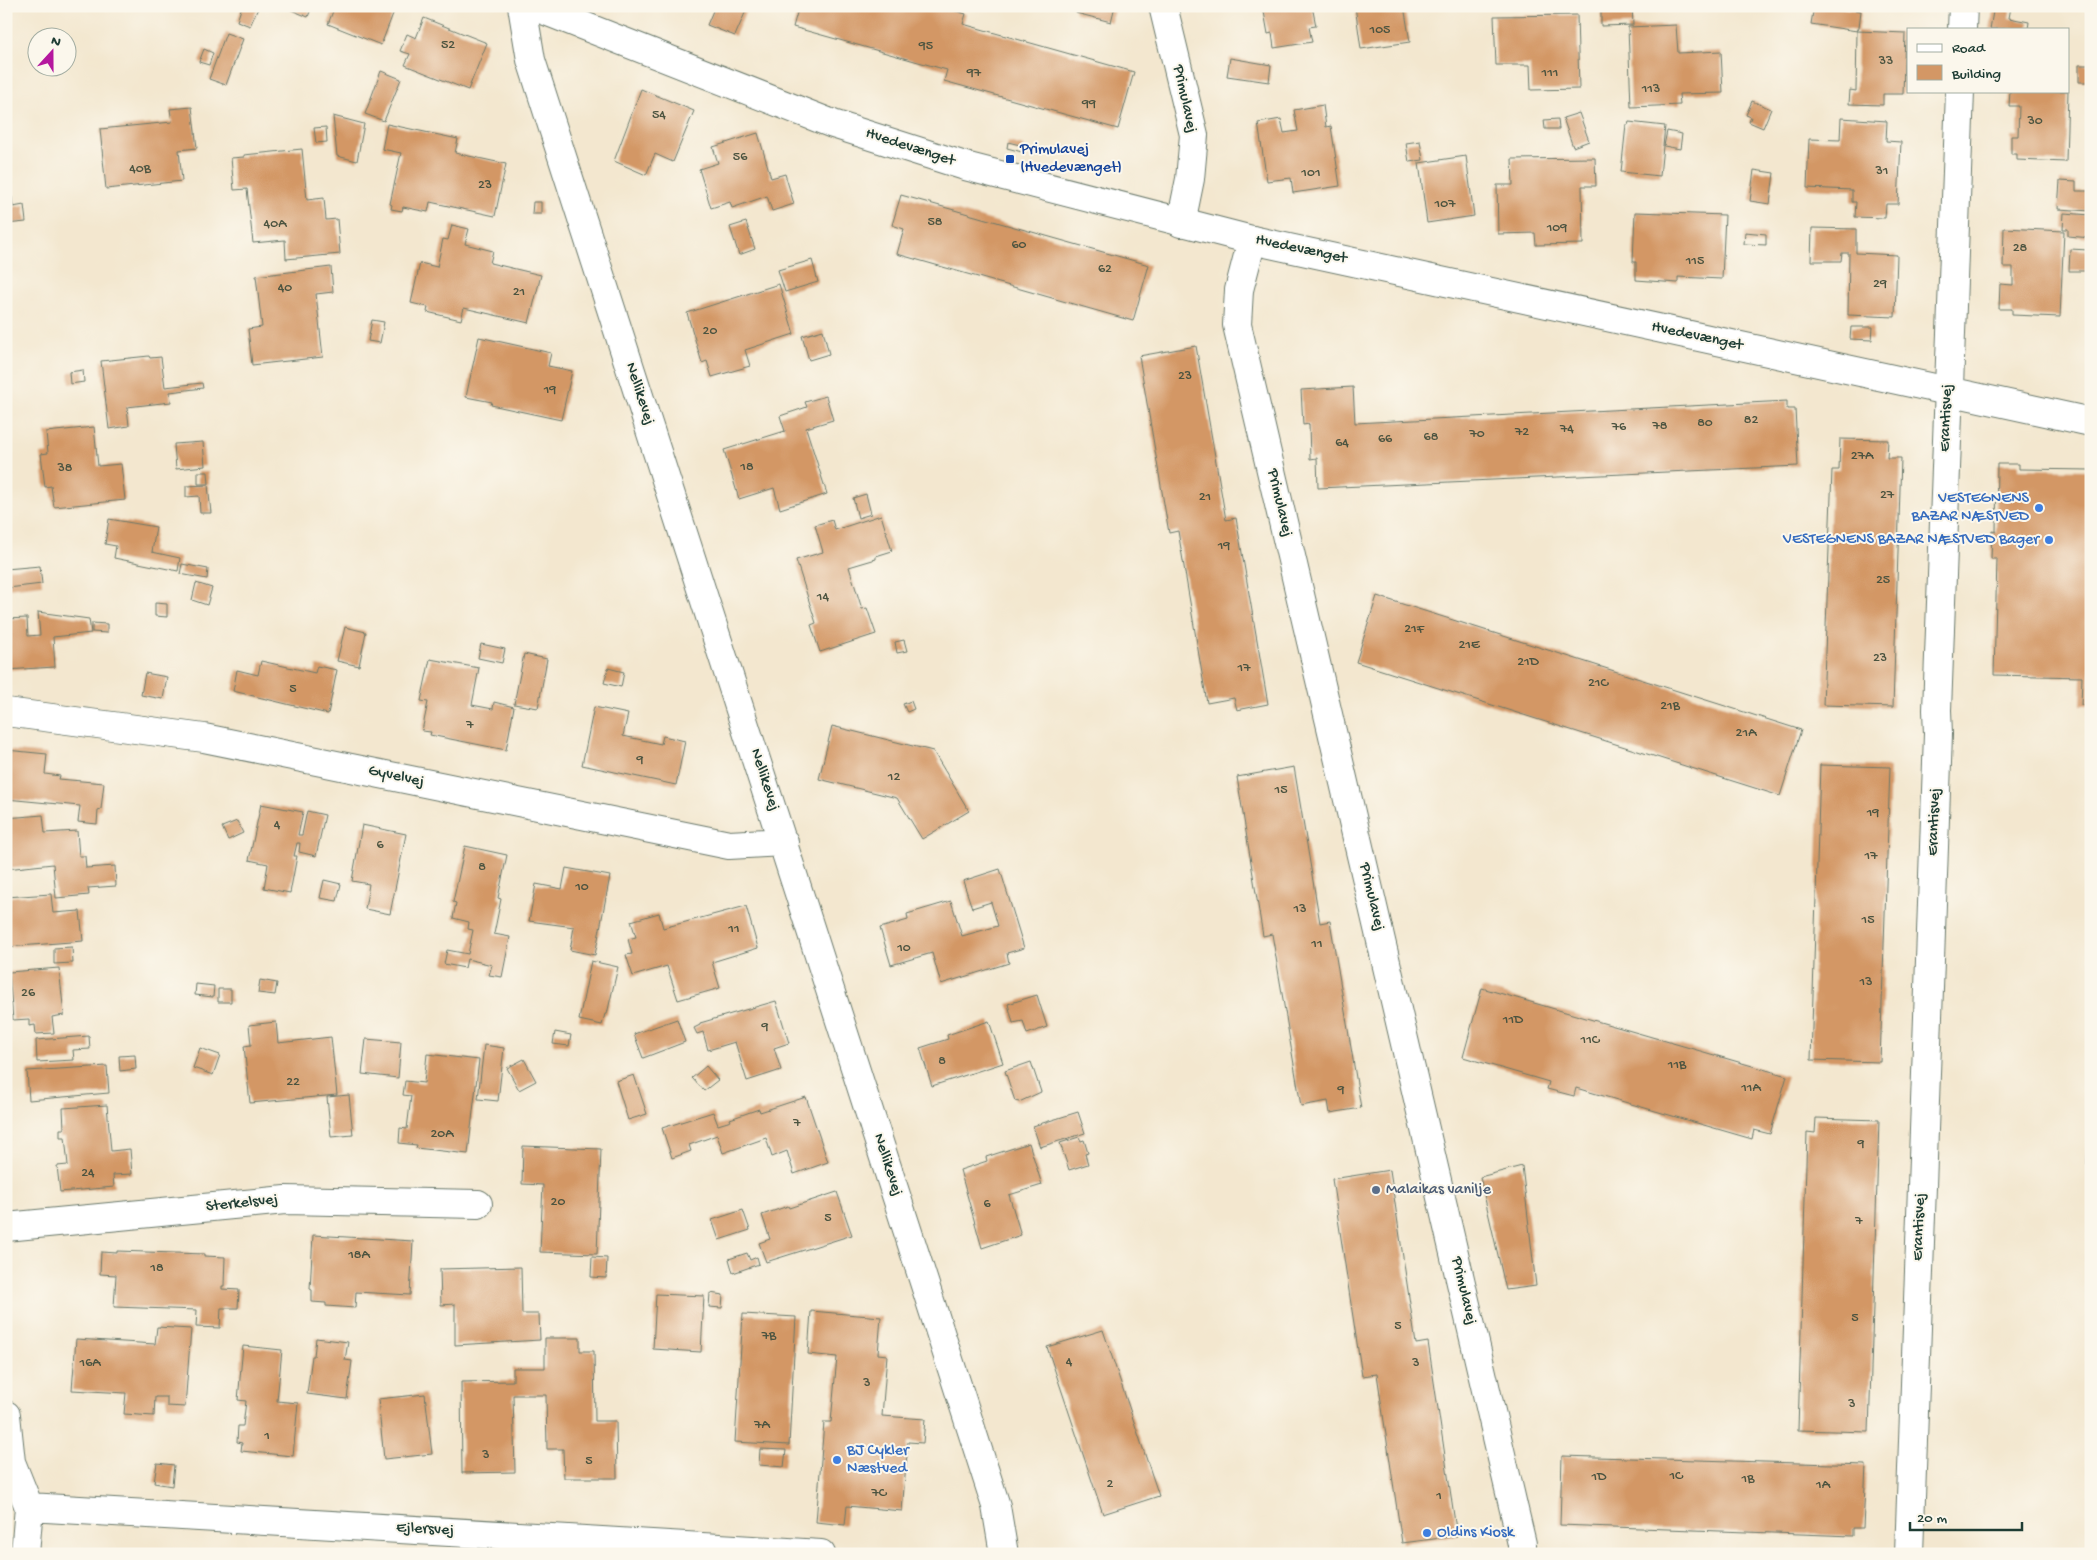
<svg xmlns="http://www.w3.org/2000/svg" width="2097" height="1560" viewBox="0 0 2097 1560" font-family="'Gochi Hand',sans-serif">
  <style>
    .building { fill: #d39765 }
    .lines { fill: none; stroke-linecap: round; stroke-linejoin: round }
    .street-casing { stroke: #69786a; stroke-width: 30 }
    .secondary-casing { stroke: #69786a; stroke-width: 30 }
    .street { stroke: #fff; stroke-width: 28 }
    .secondary { stroke: #fff; stroke-width: 28 }
    .transit-dot { fill: #1a4fb4; stroke: #fbf7ec; stroke-width: 2 }
    .shop-dot { fill: #3f7fe0; stroke: #fbf7ec; stroke-width: 2 }
    .service-dot { fill: #5c6f8a; stroke: #fbf7ec; stroke-width: 2 }
    .labels { text-anchor: middle; dominant-baseline: central; stroke-width: 4; stroke-linejoin: round; paint-order: stroke }
    .number-label { font-size: 14px; fill: #4c5440 }
    .street-label { font-size: 16px; fill: #1f3d34; stroke: #fbf7ec }
    .transit-label { font-size: 16px; fill: #164399; stroke: #fbf7ec; text-anchor: start }
    .shop-label { font-size: 16px; fill: #366cbe; stroke: #fbf7ec; text-anchor: end }
    .service-label { font-size: 16px; fill: #4e5e75; stroke: #fbf7ec; text-anchor: start }
  </style>
  <rect width="100%" height="100%" fill="#fbf7ec"/>
  <filter id="ink" filterUnits="userSpaceOnUse"><feTurbulence type="fractalNoise" baseFrequency=".02" numOctaves="2"/><feDisplacementMap in="SourceGraphic" scale="10" xChannelSelector="R" yChannelSelector="G"/><feConvolveMatrix kernelMatrix="1 2 1 2 8 2 1 2 1" color-interpolation-filters="sRGB"/></filter>
  <filter id="wash" filterUnits="userSpaceOnUse"><feTurbulence type="fractalNoise" baseFrequency=".0096" numOctaves="4" result="noise"/><feDisplacementMap in="SourceGraphic" scale="20" xChannelSelector="R" yChannelSelector="G"/><feGaussianBlur stdDeviation="1.12" result="paint"/><feColorMatrix in="noise" values="0 0 0 0 0 0 0 0 0 0 0 0 0 0 0 0 0 1.4 0 .05"/><feComposite in="paint" operator="in"/></filter>
  <g filter="url(#wash)">
    <rect width="100%" height="100%" fill="#f3e7cf"/>
    <g id="blocks">
      <path class="building" d="M242,6H259L250,26L237,21Z
        M282,6H312L308,17Z
        M335,6H396L381,45L328,24Z
        M715,6H748L735,36L707,25Z
        M799,6H939L966,14L963,24L1134,72L1118,129L944,81L947,70L793,27Z
        M1074,6H1115L1111,22L1076,13Z
        M1263,6H1312L1316,26L1309,27L1312,42L1274,48L1272,33L1268,34Z
        M1355,6H1404L1410,42L1361,49Z
        M1573,6H1594V10H1573Z
        M1601,6H1632L1633,25L1601,26Z
        M1814,6H1829L1861,11L1859,27L1857,31L1811,24Z
        M1994,6L2011,7L2009,18L2029,22L2028,29H1990Z
        M1577,15L1579,89L1531,90L1530,65H1496L1494,16Z
        M424,18L487,43L468,90L405,65L410,54L400,51L407,34L416,38Z
        M1676,25L1678,53L1721,51L1723,93L1679,94L1680,105L1631,107L1628,27Z
        M1857,31L1905,33L1903,94H1883V105L1849,104L1850,90L1856,91Z
        M226,33L243,39L226,85L209,79Z
        M204,49L213,53L209,65L199,62Z
        M1230,58L1271,65L1269,82L1227,76Z
        M2079,65H2091V82H2079Z
        M381,71L401,79L384,121L365,114Z
        M641,89L694,111L673,162L655,154L646,175L614,161Z
        M2010,91H2068L2066,162L2017,160V154H2011V136H2018L2019,106H2009Z
        M1752,101L1771,109L1763,128L1749,122L1751,117L1746,115Z
        M1323,105L1326,127L1331,126L1340,186L1293,193L1291,178L1267,181L1258,123L1281,119L1284,133L1298,131L1294,110Z
        M192,107L197,148L179,150L182,181L106,189L100,129L172,122L170,109Z
        M1579,113L1589,141L1573,147L1563,118Z
        M333,116L364,124L357,161L337,156Z
        M1841,118L1887,121L1886,141L1901,142L1898,204H1886L1885,218L1855,217L1856,202H1852V190L1807,188L1809,139L1840,140Z
        M1558,119L1559,129H1545L1544,120Z
        M1629,122L1665,126L1660,176L1621,172L1626,125H1628Z
        M387,124L458,139L455,153L506,164L495,216L430,202L428,212L403,207L402,211L391,209L392,205L390,204L401,153L382,149Z
        M326,127L327,142L316,143L314,128Z
        M1667,131L1682,134L1680,149L1664,146Z
        M758,133L771,178L785,174L794,204L772,211L767,196L732,208L730,202L711,208L699,169L718,163L713,147Z
        M1420,141L1423,160L1409,162L1406,143Z
        M1008,142L1024,146L1022,152L1007,148Z
        M302,149L307,200L324,198L326,220L337,219L340,254L286,259L285,240L253,243L247,189L234,190L231,158L244,157V155Z
        M1466,156L1474,216L1427,223L1419,163Z
        M1595,158L1596,186H1582L1583,244L1536,245L1535,233L1498,234L1497,185H1513L1512,159Z
        M1754,170L1774,173L1770,204L1750,201Z
        M2060,181L2076,182V191H2091V211L2058,209Z
        M901,195L1149,265L1133,321L897,254L904,229L892,225Z
        M12,197L13,207L24,205L26,222L6,224V198Z
        M533,202H541V214H532Z
        M1635,212L1725,215L1722,279L1678,277V283L1636,280V262H1633Z
        M2064,213L2091,215V238L2068,236V229H2063Z
        M746,222L755,249L739,255L730,227Z
        M452,225L469,229L465,244L493,251L490,263L541,275L529,323L464,308L461,320L427,312L428,307L411,303L420,263L437,267L443,239L448,240Z
        M1812,228L1856,229V253L1897,255L1895,317L1848,315L1849,253H1842L1841,261H1811Z
        M2004,228L2064,231L2060,317L2012,315V309H1999L2000,284L2013,285V267H2003Z
        M1745,232L1766,234V245L1744,244Z
        M2070,249L2088,250L2086,271H2069Z
        M812,260L818,282L785,292L778,270Z
        M331,267L333,292L316,294L323,357L252,365L248,329L262,327L256,276Z
        M779,284L794,334L745,350L750,366L712,377L707,361L702,363L687,313Z
        M372,320L384,322L380,343L368,341Z
        M1851,327H1873L1872,340L1850,339Z
        M823,330L829,354L809,360L802,336Z
        M479,337L551,353L548,366L572,371L561,420L491,405L492,402L466,397Z
        M1196,346L1226,520L1236,518L1268,704L1237,710L1234,698L1207,703L1178,531L1169,533L1139,356Z
        M149,356L150,358L161,357L165,387L202,383L203,388L170,392L171,402L127,407L129,426L109,429L101,361Z
        M83,370L84,382L70,384L69,372Z
        M1353,387L1355,423L1787,401V409H1795L1798,466L1318,488L1317,458L1310,459L1309,424L1303,425L1301,390Z
        M826,396L833,420L806,428L827,494L780,509L774,488L739,499L724,450L785,431L780,416L807,407L805,402Z
        M94,427L98,466L121,464L125,500L54,507L51,486L45,487L41,454L48,453L46,432Z
        M1840,439L1888,440L1887,458H1901L1893,707L1823,705L1832,470H1839Z
        M203,442L205,466L176,469L174,444Z
        M1997,464H2019V469L2091,470V705H2081L2082,677L1994,675L1997,559H1991L1992,531L1996,532Z
        M198,472H208L209,484H198Z
        M208,485L211,513H200L199,496L186,497V486Z
        M866,494L871,514L858,518L853,498Z
        M881,515L892,551L876,556V559L849,567L862,609L867,608L876,634L820,652L811,625L816,623L796,560L823,552L815,525L832,520L835,530Z
        M109,519L156,527L152,552L180,558L178,571L114,558L116,546L105,544Z
        M182,564L208,569L207,579L180,574Z
        M40,566L42,584L8,588V594H6V569Z
        M196,583L212,588L207,605L192,600Z
        M1377,596L1801,730L1780,796L1356,662Z
        M155,603L167,604V617L155,616Z
        M38,612L89,619L91,633L53,637L55,667L6,670V619L27,618L28,636L40,635Z
        M92,623L107,624V633L92,632Z
        M345,627L366,632L359,666L337,661Z
        M904,640L907,651L897,653L895,642Z
        M481,644L505,649L502,663L478,658Z
        M524,654L547,659L538,708L514,704Z
        M430,659L479,668L472,705L493,709L494,702L514,707L506,750L430,735L431,732L422,731L428,702L421,701Z
        M261,661L315,673L317,666L337,670L328,714L233,691L237,670L258,675Z
        M608,668L624,672L621,687L604,683Z
        M145,673L167,677L163,699L141,695Z
        M911,701L914,709L907,712L903,704Z
        M594,707L628,714L623,736L661,744L663,736L685,741L676,785L582,765Z
        M832,726L933,751L969,811L922,839L897,798L819,779Z
        M6,750L47,754L45,774L60,776L59,779L104,783L101,809L98,810L97,824L78,822L80,806L6,799Z
        M1820,765L1890,767L1880,1062L1811,1060Z
        M1294,767L1320,923L1330,921L1361,1108L1330,1113L1328,1101L1301,1106L1272,934L1263,936L1237,777Z
        M261,804L303,812L298,835H302L307,811L325,815L316,856L299,852L300,843H297L294,856H297L290,893L264,888L268,864L249,860Z
        M43,815L45,833L77,831L79,856H85L86,868L115,866L116,886L88,888L89,895L56,898L53,864L6,869V818Z
        M237,821L243,833L228,840L222,827Z
        M362,825L406,834L390,914L365,909L369,884L352,881Z
        M465,846L507,855L498,898L501,899L494,934L510,937L502,977L489,975L492,965L467,959L465,968L444,964L447,950L468,954L473,930L468,929L469,922L453,918L456,903L453,902Z
        M566,868L610,876L595,955L570,950L574,927L529,921L536,884L562,889Z
        M1000,869L1024,948L1007,953L1009,963L941,984L932,953L891,965L880,928L908,920L907,914L951,901L962,936L998,926L991,902L972,908L963,881Z
        M324,880L341,884L337,901L320,898Z
        M51,894L53,913L80,911L83,941L7,947L6,897Z
        M746,906L758,948L712,962L720,988L678,1000L667,966L633,976L626,955L632,954L628,939L636,937L631,921L659,913L663,928Z
        M72,947L73,963L54,964V948Z
        M591,961L618,967L607,1014H605L602,1025L579,1020Z
        M59,968L64,1015L52,1017L54,1033L36,1034L35,1025L29,1026V1019L13,1020L9,972Z
        M260,980L277,983L275,995L258,993Z
        M196,984L214,986L213,997L195,995Z
        M1482,988L1787,1076L1770,1134L1754,1130L1752,1139L1576,1088L1574,1096L1547,1089L1549,1082L1463,1057Z
        M218,989H231V1002H218Z
        M1037,995L1047,1027L1027,1034L1023,1021L1013,1023L1008,1004Z
        M776,1001L789,1043L774,1048L781,1070L747,1081L735,1042L708,1050L703,1032L697,1034L694,1028L700,1025V1023Z
        M677,1019L685,1042L643,1058L634,1034Z
        M989,1021L1003,1063L932,1086L920,1048L948,1039L947,1035Z
        M276,1022L278,1043L331,1037L337,1095L250,1103L244,1046L251,1045L249,1025Z
        M555,1032L571,1035L569,1046L553,1044Z
        M89,1036L90,1049L73,1050L74,1060L37,1062L36,1040Z
        M366,1039L401,1042L398,1078L362,1074Z
        M484,1045L504,1048L498,1101L478,1099Z
        M200,1048L220,1055L213,1075L193,1068Z
        M427,1054L479,1060L468,1154L416,1148L417,1145L399,1143L400,1128L407,1129L411,1096L403,1095L405,1081L424,1083Z
        M135,1055L136,1069L120,1071L119,1056Z
        M524,1059L536,1081L519,1090L507,1068Z
        M1031,1062L1041,1092L1019,1102L1015,1101L1005,1071Z
        M107,1066L109,1093L29,1100L27,1071Z
        M706,1066L718,1080L704,1091L692,1078Z
        M634,1075L647,1114L628,1120L616,1081Z
        M349,1095L353,1135L331,1137L327,1097Z
        M806,1097L828,1162L794,1174L787,1151L772,1157L766,1138L723,1153L717,1135L689,1145L691,1151L672,1158L662,1128L713,1112L718,1125L731,1121L730,1119L759,1109L760,1112Z
        M107,1105L111,1151L130,1149L132,1174L113,1175L114,1187L60,1192L57,1166L68,1165L65,1137H60V1129H64L63,1108Z
        M2089,1105H2091V1165H2087Z
        M1078,1112L1085,1133L1040,1147L1033,1126Z
        M1816,1118L1879,1120L1869,1432L1798,1430L1807,1132L1815,1133Z
        M1079,1137L1081,1141L1084,1140L1088,1153L1085,1154L1088,1164L1069,1170L1060,1143Z
        M1029,1143L1042,1185L1009,1195L1021,1235L982,1248L960,1170L987,1161L986,1157Z
        M523,1146L601,1149L597,1254L540,1252L543,1185L522,1184Z
        M1522,1166L1536,1286L1506,1290L1480,1177Z
        M1390,1170L1416,1344L1428,1342L1457,1536L1402,1543L1377,1374L1362,1376L1332,1179Z
        M837,1192L852,1235L766,1262L759,1243L770,1239L762,1215L788,1206L789,1208Z
        M743,1210L750,1230L719,1240L712,1220Z
        M313,1235L413,1241L410,1295L356,1292L355,1308L326,1306V1303L312,1302V1290L310,1289Z
        M117,1251L204,1254V1256L225,1257L224,1286H222V1289L239,1290L238,1308H221L220,1328L196,1327L197,1310L114,1307L116,1275L100,1274L101,1252L117,1253Z
        M747,1253L750,1260L757,1257L759,1264L733,1273L729,1259Z
        M592,1257L607,1258L606,1278L591,1277Z
        M521,1267L522,1314H539L540,1340L455,1345V1304L441,1305L440,1269Z
        M710,1293L723,1295L722,1308L709,1307Z
        M656,1294L704,1296L701,1352L653,1349Z
        M811,1311L881,1317L878,1354L887,1355L882,1416L925,1419L923,1443L908,1442L902,1511L847,1506L845,1525L816,1522L824,1422H831L837,1357L808,1354Z
        M743,1314L796,1317L789,1445L735,1442Z
        M157,1327L191,1329L185,1407L167,1406V1397H155L154,1416L124,1414L126,1393L72,1390L76,1339L155,1344Z
        M1103,1330L1159,1496L1103,1514L1047,1347Z
        M316,1338L348,1342L345,1360L352,1361L347,1399L307,1394L312,1356H314Z
        M545,1338H580V1351H594L595,1421H616L617,1478H564L563,1449H547L546,1395H513L515,1472L462,1473L461,1382L513,1381V1368H545Z
        M243,1346L282,1350L277,1401L298,1403L293,1456L241,1451L242,1443L237,1442L238,1426H243L246,1401L238,1400Z
        M425,1394L432,1454L384,1459L378,1399Z
        M760,1449L786,1450L784,1467L759,1465Z
        M1562,1456L1866,1465L1863,1528H1853V1536L1560,1525Z
        M157,1463L174,1465L172,1486L154,1483Z"/>
    </g>
  </g>
  <g filter="url(#ink)">
    <use href="#blocks" fill-opacity="0" stroke="#69786a" stroke-width="1"/>
    <g class="lines">
      <g class="street-casing">
        <path id="street" d="M522,6L531,60L996,1506L1004,1554
          M1163,6L1194,135L1190,179L1181,223
          M1962,29L1963,6
          M1252,240L1239,290L1237,325L1522,1544V1554
          M6,712L204,738L729,845L784,842
          M6,1227L285,1200L478,1204
          M6,1415L11,1462L29,1507L25,1554
          M29,1507L821,1554
          M1909,1554L1938,734L1937,710L1960,91"/>
      </g>
      <g class="secondary-casing">
        <path id="secondary" d="M533,6L833,124L965,166L1252,240L2091,422"/>
      </g>
      <use href="#street" class="street"/>
      <use href="#secondary" class="secondary"/>
    </g>
  </g>
  <rect class="transit-dot" x="1005" y="154" width="10" height="10" rx="2.5"/>
  <g class="shop-dot">
    <circle cx="2039" cy="508" r="5"/>
    <circle cx="2049" cy="540" r="5"/>
    <circle cx="837" cy="1460" r="5"/>
    <circle cx="1427" cy="1533" r="5"/>
  </g>
  <circle class="service-dot" cx="1376" cy="1190" r="5"/>
  <g class="labels">
    <g class="number-label">
      <text x="1380" y="30">105</text>
      <text x="448" y="45">52</text>
      <text x="926" y="46">95</text>
      <text x="1886" y="61">33</text>
      <text x="974" y="73">97</text>
      <text x="1550" y="73">111</text>
      <text x="1651" y="89">113</text>
      <text x="1089" y="104">99</text>
      <text x="659" y="115">54</text>
      <text x="2035" y="121">30</text>
      <text x="740" y="157">56</text>
      <text x="140" y="169">40B</text>
      <text x="1882" y="171">31</text>
      <text x="1311" y="173">101</text>
      <text x="485" y="185">23</text>
      <text x="1445" y="204">107</text>
      <text x="935" y="222">58</text>
      <text x="275" y="224">40A</text>
      <text x="1557" y="228">109</text>
      <text x="1019" y="245">60</text>
      <text x="2020" y="248">28</text>
      <text x="1695" y="261">115</text>
      <text x="1105" y="269">62</text>
      <text x="1880" y="284">29</text>
      <text x="285" y="288">40</text>
      <text x="519" y="292">21</text>
      <text x="710" y="331">20</text>
      <text x="1185" y="376">23</text>
      <text x="550" y="390">19</text>
      <text x="1751" y="420">82</text>
      <text x="1705" y="423">80</text>
      <text x="1660" y="426">78</text>
      <text x="1619" y="427">76</text>
      <text x="1567" y="429">74</text>
      <text x="1522" y="432">72</text>
      <text x="1477" y="434">70</text>
      <text x="1431" y="437">68</text>
      <text x="1385" y="439">66</text>
      <text x="1342" y="443">64</text>
      <text x="1862" y="456">27A</text>
      <text x="747" y="467">18</text>
      <text x="65" y="468">38</text>
      <text x="1887" y="495">27</text>
      <text x="1205" y="497">21</text>
      <text x="1224" y="546">19</text>
      <text x="1883" y="580">25</text>
      <text x="823" y="597">14</text>
      <text x="1414" y="629">21F</text>
      <text x="1469" y="645">21E</text>
      <text x="1880" y="658">23</text>
      <text x="1528" y="662">21D</text>
      <text x="1244" y="668">17</text>
      <text x="1598" y="683">21C</text>
      <text x="293" y="689">5</text>
      <text x="1670" y="706">21B</text>
      <text x="470" y="725">7</text>
      <text x="1746" y="733">21A</text>
      <text x="640" y="760">9</text>
      <text x="894" y="777">12</text>
      <text x="1281" y="790">15</text>
      <text x="1873" y="813">19</text>
      <text x="277" y="825">4</text>
      <text x="380" y="845">6</text>
      <text x="1871" y="856">17</text>
      <text x="482" y="867">8</text>
      <text x="582" y="887">10</text>
      <text x="1300" y="909">13</text>
      <text x="1868" y="920">15</text>
      <text x="734" y="929">11</text>
      <text x="1317" y="944">11</text>
      <text x="904" y="948">10</text>
      <text x="1866" y="982">13</text>
      <text x="28" y="993">26</text>
      <text x="1513" y="1020">11D</text>
      <text x="765" y="1027">9</text>
      <text x="1590" y="1040">11C</text>
      <text x="942" y="1061">8</text>
      <text x="1677" y="1065">11B</text>
      <text x="293" y="1082">22</text>
      <text x="1751" y="1088">11A</text>
      <text x="1341" y="1090">9</text>
      <text x="797" y="1123">7</text>
      <text x="442" y="1134">20A</text>
      <text x="1861" y="1144">9</text>
      <text x="88" y="1173">24</text>
      <text x="558" y="1202">20</text>
      <text x="987" y="1204">6</text>
      <text x="828" y="1218">5</text>
      <text x="1859" y="1221">7</text>
      <text x="359" y="1255">18A</text>
      <text x="157" y="1268">18</text>
      <text x="1855" y="1318">5</text>
      <text x="1398" y="1326">5</text>
      <text x="769" y="1336">7B</text>
      <text x="1069" y="1362">4</text>
      <text x="90" y="1363">16A</text>
      <text x="1416" y="1363">3</text>
      <text x="867" y="1383">3</text>
      <text x="1852" y="1404">3</text>
      <text x="762" y="1425">7A</text>
      <text x="267" y="1436">1</text>
      <text x="486" y="1455">3</text>
      <text x="589" y="1461">5</text>
      <text x="1676" y="1476">1C</text>
      <text x="1599" y="1477">1D</text>
      <text x="1748" y="1479">1B</text>
      <text x="1110" y="1484">2</text>
      <text x="1823" y="1485">1A</text>
      <text x="879" y="1493">7C</text>
      <text x="1439" y="1496">1</text>
    </g>
    <g class="street-label">
      <text transform="translate(1184 99) rotate(78)">Primulavej</text>
      <text transform="translate(910 148) rotate(18)">Hvedevænget</text>
      <text transform="translate(1301 250) rotate(12)">Hvedevænget</text>
      <text transform="translate(1697 337) rotate(12)">Hvedevænget</text>
      <text transform="translate(639 394) rotate(72)">Nellikevej</text>
      <text transform="translate(1947 418) rotate(-88)">Erantisvej</text>
      <text transform="translate(1279 503) rotate(77)">Primulavej</text>
      <text transform="translate(396 777) rotate(12)">Gyvelvej</text>
      <text transform="translate(764 780) rotate(72)">Nellikevej</text>
      <text transform="translate(1935 822) rotate(-88)">Erantisvej</text>
      <text transform="translate(1371 897) rotate(77)">Primulavej</text>
      <text transform="translate(887 1165) rotate(72)">Nellikevej</text>
      <text transform="translate(242 1204) rotate(-6)">Sterkelsvej</text>
      <text transform="translate(1920 1227) rotate(-88)">Erantisvej</text>
      <text transform="translate(1463 1291) rotate(77)">Primulavej</text>
      <text transform="translate(425 1530) rotate(3)">Ejlersvej</text>
    </g>
    <g class="transit-label">
      <text x="1020" y="150">Primulavej<tspan x="1020" dy="18">(Hvedevænget)</tspan></text>
    </g>
    <g class="shop-label">
      <text x="2029" y="499">VESTEGNENS<tspan x="2029" dy="18">BAZAR NÆSTVED</tspan></text>
      <text x="2039" y="540">VESTEGNENS BAZAR NÆSTVED Bager</text>
      <text x="847" y="1451" text-anchor="start">BJ Cykler<tspan x="847" dy="18">Næstved</tspan></text>
      <text x="1437" y="1533" text-anchor="start">Oldins Kiosk</text>
    </g>
    <g class="service-label">
      <text x="1386" y="1190">Malaikas vanilje</text>
    </g>
  </g>
  <rect width="2097" height="1560" fill="none" stroke="#fbf7ec" stroke-width="25"/>
  <rect x="1907" y="28" width="162" height="65" fill="#fbf7ec" stroke="#a3ada2"/>
  <rect x="1917" y="44" width="25" height="8" fill="#ffffff" stroke="#a3ada2"/>
  <text x="1952" y="52" font-size="15" fill="#1f3d34">Road</text>
  <rect x="1917" y="65" width="25" height="15" fill="#d39765" stroke="#a3ada2"/>
  <text x="1952" y="78" font-size="15" fill="#1f3d34">Building</text>
  <g transform="translate(52 52) rotate(21)"><circle r="24" fill="#fbf7ec" stroke="#a3ada2"/>
  <path d="M0-4L9 19L0 12L-9 19Z" fill="#b5179e"/>
  <text y="-8" font-size="14" font-weight="bold" text-anchor="middle" fill="#1f3d34">N</text>
  </g>
  <path d="M1910 1522v8h112v-8" fill="none" stroke="#1f3d34" stroke-width="2.5"/>
  <text x="1917" y="1522" font-size="15" fill="#1f3d34" stroke="#fbf7ec" stroke-width="4" paint-order="stroke">20 m</text>
</svg>
